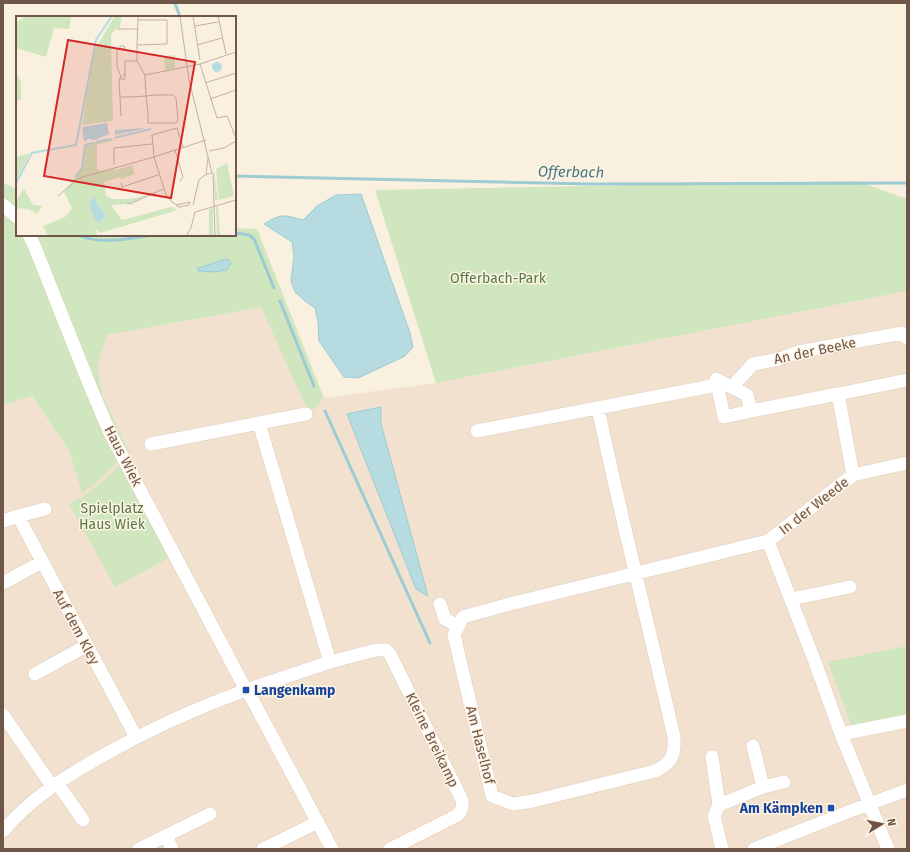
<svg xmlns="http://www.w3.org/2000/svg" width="910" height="852" viewBox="0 0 910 852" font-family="'Fira Sans',sans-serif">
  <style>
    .residential { fill: #f1e1ce }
    .green { fill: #cfe6bf }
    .water { fill: #b6dce2; stroke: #9ccbd3 }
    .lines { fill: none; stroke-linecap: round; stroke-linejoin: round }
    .stream { stroke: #9ccbd3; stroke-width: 3 }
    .minor-casing { stroke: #deccbc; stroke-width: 14 }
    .minor { stroke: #fff; stroke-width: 13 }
    .transit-dot { fill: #1a4fb4; stroke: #fef4e5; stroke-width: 1.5 }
    .labels { text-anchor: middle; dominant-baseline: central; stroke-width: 3; stroke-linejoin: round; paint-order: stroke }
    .park-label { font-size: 14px; fill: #547a44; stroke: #fef4e5 }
    .street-label { font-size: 14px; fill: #6f5649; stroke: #fef4e5 }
    .transit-label { font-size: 14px; font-weight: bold; fill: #164399; stroke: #fef4e5; text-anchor: start }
    .water-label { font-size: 15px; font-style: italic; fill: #447882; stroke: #fef4e5 }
    .inset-river { fill: none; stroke: #b6dce2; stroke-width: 2 }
    .inset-road { fill: none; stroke: #c2b2a3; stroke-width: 1 }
    .view { fill: #d62828; fill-opacity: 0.15; stroke: #d62828; stroke-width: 2 }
    .inset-edge { fill: none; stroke: #6f5649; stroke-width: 2 }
  </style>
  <rect width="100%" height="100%" fill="#faf0df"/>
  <path class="residential" d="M907,291V849H3V691L6,689L3,683V405L32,396L69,451L82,492L95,484L119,460L129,452L103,396L97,367L106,335L261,307L314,409L324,398L436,383Z"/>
  <path class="green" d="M857,181L907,199V291L436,383L375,190Z
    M3,183L17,189V235H235V228L257,229L324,398L314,409L308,411L261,307L107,335L97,367L103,396L129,452L119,460L95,484L82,493L69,451L32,396L3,405Z
    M121,464L170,557L115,587L69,504C91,494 104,480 121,464Z
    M907,646V716L852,727L828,662Z"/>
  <path class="water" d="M361,194L410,333L413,347L405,356L358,378L344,377L319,341L318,322L315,308L305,301L295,292L291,281L294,256L292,242L264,224C281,213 285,215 303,220L317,206L336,195Z
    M226,259L229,260L231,264L227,270L214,272L198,271V268Z
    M381,407V424L428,596L416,589L347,414Z"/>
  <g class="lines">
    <path class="stream" d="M175,3L180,17
      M235,176L591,184L907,183
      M235,233L249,235L254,239L274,288
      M78,235C103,246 131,237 157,235
      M280,301L314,386
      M325,411L430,643"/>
    <g class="minor-casing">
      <path id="minor" d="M3,205L17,217
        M29,235L34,245L90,386L110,433L246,690L330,662L376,650H386L390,654L462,800C463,807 462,812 456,816L390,849
        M716,379L747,395L751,411L724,417Z
        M732,387L753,364L779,359L798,352L902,333L907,338
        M838,394L907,380
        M598,408C621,518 649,627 674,737C675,755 672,763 655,771L533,801L513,804L492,796L454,635L463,617L506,605L768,541L853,475L907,463
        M751,411L838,394L853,475
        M259,423L306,414
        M477,431L717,385
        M151,444L259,423L330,662
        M45,509L18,516L136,737
        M3,521L18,516
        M768,541L815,662L841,734L888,849
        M3,583L42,562
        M791,599L850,587
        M440,604L445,619L458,626
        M35,674L86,646
        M3,715L52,786
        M841,734L907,721
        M712,757L719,805L714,816L722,849
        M57,783L83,820
        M763,787L784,782
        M719,805L763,787L753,746
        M3,831C31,798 65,777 102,756C148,730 196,708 246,690L252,699L332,849
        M166,836L172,849
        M139,849L210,814
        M263,849L318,822
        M754,849L853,810L907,790"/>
    </g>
    <use href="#minor" class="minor"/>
  </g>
  <g class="transit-dot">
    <rect x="242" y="686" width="8" height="8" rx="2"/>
    <rect x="827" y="804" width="8" height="8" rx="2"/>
  </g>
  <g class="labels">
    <g class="park-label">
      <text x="498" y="278">Offerbach-Park</text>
      <text x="112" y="508">Spielplatz<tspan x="112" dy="16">Haus Wiek</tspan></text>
    </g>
    <g class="street-label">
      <text transform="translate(815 351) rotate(-12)">An der Beeke</text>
      <text transform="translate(123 456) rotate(63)">Haus Wiek</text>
      <text transform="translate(814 506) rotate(-38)">In der Weede</text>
      <text transform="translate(76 627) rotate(62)">Auf dem Kley</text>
      <text transform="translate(432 740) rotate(64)">Kleine Breikamp</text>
      <text transform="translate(480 745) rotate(76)">Am Haselhof</text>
    </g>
    <g class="transit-label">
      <text x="254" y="690">Langenkamp</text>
      <text x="823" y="808" text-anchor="end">Am Kämpken</text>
    </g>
    <g class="water-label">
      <text transform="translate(571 172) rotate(1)">Offerbach</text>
    </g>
  </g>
  <g transform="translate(16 16)">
    <rect width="220" height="220" fill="#faf0df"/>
    <path d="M10,0H55L53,13L38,12L30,41L0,32V7ZM99,0H106L104,12H100L95,19L97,105L66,109L77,37ZM159,39V52L149,54L148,40ZM0,56L5,66V84H0ZM96,122L97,125L81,129V153L85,155L99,153L104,161L88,166L90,180L96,183H114L132,179L113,188L95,189L106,204L155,191L162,194L84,217L79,212L81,219L77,220H32L27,210L49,201L56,192L48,176L65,153L69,128ZM14,137L0,164V141ZM197,147L202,184H199L198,157ZM211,147L218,180L203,184L200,153ZM116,149L119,158L105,163L100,154ZM8,172L17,189L26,190L21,198L12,193L0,192V186ZM202,190L204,220H201L200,191ZM197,192V220H185L193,218V193Z" fill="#cfe6bf"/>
    <path d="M196 51a5 5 0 1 1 10 0a5 5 0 1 1-10 0ZM91,107L93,118L79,124L72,123L68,126L66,111ZM128,112L127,113L99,119V114ZM80,181L81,188L90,200L83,207L79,203L74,190L75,184Z" fill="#b6dce2"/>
    <path class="inset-river" d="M98,122L135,113M80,126L94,123M59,161L66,152L69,129L78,127M0,167L16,137L60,129L80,24L96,0"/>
    <path class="inset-road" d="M164,0L173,64L196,157M177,0L184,44M202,0L210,38M179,10L202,6M101,13H121M121,29L122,4M181,29L206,22M104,30H108L109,33H104ZM104,33L101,34V50L105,61M184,48L201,102L211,100L220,122M109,58V45H121M129,59L184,48L220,36M104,63H109V58L103,63L105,100M189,67L220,57M105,81H115L130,80L139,79H157L160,82L162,104L160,107H132V97L131,88L130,80L129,59L121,45V29L151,28V4H122V0M194,83L220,74M159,134L167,161L164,165M193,135L208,132L220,125M98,149V132L136,128M197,157L199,220M190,158L192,142M105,167L106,171L142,159M42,180L63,162L138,141L136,119L161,112L167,131M111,187L114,188L147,173M161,189L174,186L173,189L164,191H162L161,189L156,186L150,179L138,141L190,124M177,189L183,164L189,159L196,157M170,220L175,212L179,196L220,184"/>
    <path class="view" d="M52,24L179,46L155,182L28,160Z"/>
    <rect width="220" height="220" class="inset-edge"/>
  </g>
  <rect width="910" height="852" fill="none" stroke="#6f5649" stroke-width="8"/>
  <g transform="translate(882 824) rotate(80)" stroke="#fef4e5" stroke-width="3" paint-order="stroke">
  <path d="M0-3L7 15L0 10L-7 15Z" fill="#6f5649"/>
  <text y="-6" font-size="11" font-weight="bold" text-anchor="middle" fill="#6f5649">N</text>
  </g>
</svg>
